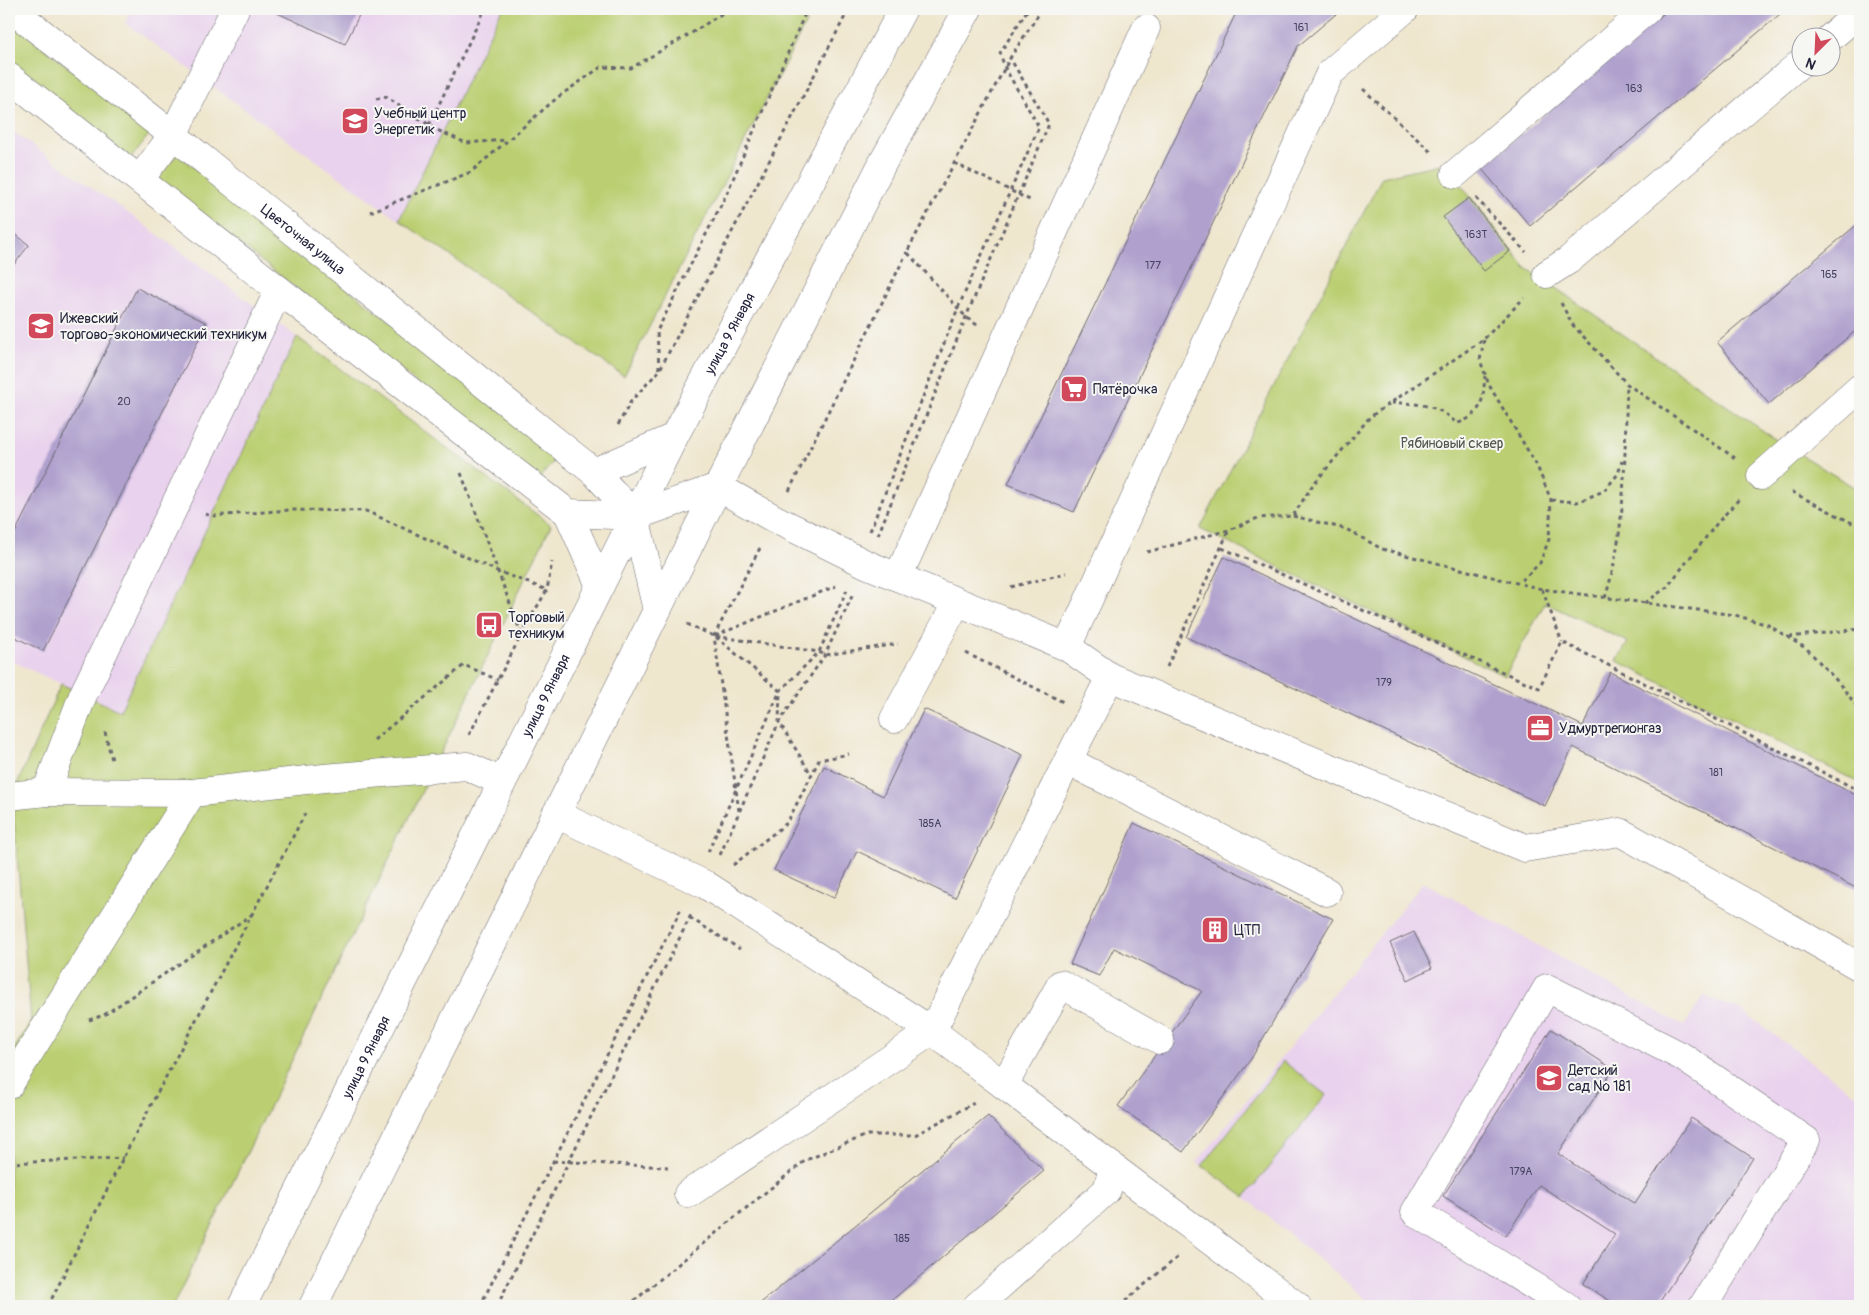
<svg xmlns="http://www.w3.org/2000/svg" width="1869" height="1315" viewBox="0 0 1869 1315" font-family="Pangolin,sans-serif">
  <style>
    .built { fill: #e9d2ed }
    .green { fill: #bbcf72; stroke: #6e7856 }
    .building { fill: #afa0cd }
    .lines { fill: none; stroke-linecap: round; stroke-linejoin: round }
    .minor-casing { stroke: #6a676e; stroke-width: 29 }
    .major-casing { stroke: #6a676e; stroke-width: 29 }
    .path { stroke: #6a676e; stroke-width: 3; stroke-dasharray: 4 4; stroke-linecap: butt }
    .minor { stroke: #fff; stroke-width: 28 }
    .major { stroke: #fff; stroke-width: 28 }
    .labels { text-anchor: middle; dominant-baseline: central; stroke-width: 4; stroke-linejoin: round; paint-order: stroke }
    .number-label { font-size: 11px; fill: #454260 }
    .poi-label { font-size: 14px; fill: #22223b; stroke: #f6f6f2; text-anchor: start }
    .street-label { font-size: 14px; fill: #22223b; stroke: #f6f6f2 }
    .park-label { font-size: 14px; fill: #50564c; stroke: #f6f6f2 }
  </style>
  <rect width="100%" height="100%" fill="#f6f6f2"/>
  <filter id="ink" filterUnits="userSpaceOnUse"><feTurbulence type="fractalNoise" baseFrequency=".02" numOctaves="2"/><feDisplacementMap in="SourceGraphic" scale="10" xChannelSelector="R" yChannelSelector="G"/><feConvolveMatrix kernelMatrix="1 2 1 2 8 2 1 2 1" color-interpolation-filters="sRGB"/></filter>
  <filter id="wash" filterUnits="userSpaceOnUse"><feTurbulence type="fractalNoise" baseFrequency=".0096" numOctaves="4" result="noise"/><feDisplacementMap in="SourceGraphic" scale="20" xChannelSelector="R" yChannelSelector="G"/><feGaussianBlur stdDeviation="1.12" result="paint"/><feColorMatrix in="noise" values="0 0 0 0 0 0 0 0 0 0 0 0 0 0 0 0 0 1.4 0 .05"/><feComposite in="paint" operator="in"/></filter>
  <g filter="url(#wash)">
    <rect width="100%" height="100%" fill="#efe6ce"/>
    <path class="built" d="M134,9H502L399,220L125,23Z
      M9,129L131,215L297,337L120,711L9,660V451L14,440L9,436Z
      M1423,882L1684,1026L1704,996L1739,1009L1860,1098V1306H1375L1245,1197L1197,1162Z"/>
    <path class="green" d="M502,9H813L624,376L399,220Z
      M9,21L151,132L131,158L9,63Z
      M177,154L559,455L539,479L157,179Z
      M1444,163L1525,267L1778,441L1860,491V783L1617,661L1628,642L1545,603L1505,676L1200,529L1382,177Z
      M297,337L551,525L173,1306H9V1058L31,1021L12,796L61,684L120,711Z
      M1283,1061L1326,1095L1245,1197L1202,1166Z"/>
    <g id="blocks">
      <path class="building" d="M274,9H362L345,44L273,11Z
        M1238,9H1342L1298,46L1074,512L1008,484Z
        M1669,9H1786L1530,226L1481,168Z
        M1469,198L1510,251L1484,271L1443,217Z
        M1860,222V327L1769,404L1717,342Z
        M9,229L29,245L9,271Z
        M137,288L207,323L43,651L9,634V545Z
        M1224,557L1583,726L1610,672L1860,797V890L1573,747L1545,806L1186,637Z
        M924,709L1023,755L955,898L857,851L834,898L774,870L824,766L883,796Z
        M1134,823L1333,919L1251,1059L1183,1152L1118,1106L1202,991L1114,948L1099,976L1070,964Z
        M1414,932L1432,968L1408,980L1390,943Z
        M1551,1029L1613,1069L1558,1154L1635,1204L1691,1118L1753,1158L1657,1306H1618L1583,1284L1615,1234L1539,1185L1506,1236L1443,1196Z
        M988,1116L1044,1171L885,1306H757Z"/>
    </g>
  </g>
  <g filter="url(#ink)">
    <use href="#blocks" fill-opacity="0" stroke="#6a676e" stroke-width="1"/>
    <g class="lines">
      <g class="minor-casing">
        <g id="minor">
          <path id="s1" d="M11,9L173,135L594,472L635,516L657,610"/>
          <path d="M1830,38L1860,12"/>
          <path d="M9,77L279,290L568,513L600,586"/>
          <path d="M1455,174L1648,9"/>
          <path d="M140,179L173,135L235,9"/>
          <path d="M1547,274L1569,260L1802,62"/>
          <path d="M594,472L674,437"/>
          <path d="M1761,476L1860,388"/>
          <path d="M568,513L635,516L718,487L775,519L866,564L1067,647L1110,677L1525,848L1620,832L1860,967"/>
          <path d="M898,577L1146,28"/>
          <path d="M1067,647L1330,73L1405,9"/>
          <path d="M894,719L957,602"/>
          <path d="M1068,761L1327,892"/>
          <path d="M46,792L83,695L279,290"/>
          <path d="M9,796L46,792L192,793L324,778L467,766L502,782"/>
          <path d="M556,814L706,885L932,1031L1297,1306"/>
          <path d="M9,1085L192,793"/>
          <path d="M1004,1085L1061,984L1160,1040"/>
          <path d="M688,1194L932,1031L1110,677"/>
          <path d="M977,1306L1107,1190L1113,1167"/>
          <path d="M1566,1306L1415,1212L1547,988L1681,1056L1806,1140L1703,1306"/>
        </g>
      </g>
      <g class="major-casing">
        <g id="major">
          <path id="s2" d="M242,1306L674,437L903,9"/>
          <path d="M313,1306L718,487L882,164L968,9"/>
        </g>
      </g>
      <path class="path" d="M1363,89L1431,152
        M376,99L386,97L437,130L466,143L507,140
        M429,125L485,9
        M954,163L1032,201
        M1476,198L1526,252
        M370,212L471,172L558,97L601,67L631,68L690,34L729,9
        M1561,303L1572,324L1627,384L1735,458
        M977,325L966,317L907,252L1010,58L1042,9
        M1484,340L1480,360L1489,385L1537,466L1551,500L1549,539L1540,563L1519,583
        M659,369L657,331L726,195L807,9
        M1391,403C1408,403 1426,403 1442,412C1448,415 1451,420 1458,423C1483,415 1483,399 1485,376
        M618,425L631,401L659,371L849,9
        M461,473L521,633
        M789,491L907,252
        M1792,492L1860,527
        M1551,500L1577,502L1604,491L1618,474L1622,461
        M205,514L212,516L290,510L366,511L497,571L547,590
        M1293,516L1346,529L1382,549L1500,579L1542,589L1735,615L1768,625L1807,649L1838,682L1860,710
        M870,531L958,308L1039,127L1005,68L1000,53L1028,9
        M878,535L966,317L1049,124L1010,58
        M1222,548L1539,688L1562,642L1860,791
        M1147,552L1229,530L1258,518L1293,516L1312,486L1370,417L1484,339L1524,298
        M1011,587L1066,573
        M1542,589L1562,642
        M1605,598C1627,530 1624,456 1627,385
        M1645,603L1667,587L1718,522L1740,498
        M687,624L714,636L819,652L825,655L898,644
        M715,636L836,586
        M716,637L780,691L779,722L811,774
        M1789,637L1860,629
        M966,653L1063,702
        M1167,667L1229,530
        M105,732L112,760
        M469,735L527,624L547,590L552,562
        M374,740L464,665L498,680
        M739,811L714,636L760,548
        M708,852L780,691L819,652L847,590
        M720,855L779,722L825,655L853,594
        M733,865L787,823L819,760L849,754
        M690,918L740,949
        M89,1020L104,1015L251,915
        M553,1161L668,1167
        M9,1163L123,1158
        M48,1306L123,1158L306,812
        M480,1306L681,909
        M497,1306L691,915
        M628,1306L735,1217L806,1160L867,1135H915L974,1103
        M1119,1306L1179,1256"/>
      <use href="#minor" class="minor"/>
      <use href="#major" class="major"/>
    </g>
  </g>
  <defs>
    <g id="university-square" transform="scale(1.4375)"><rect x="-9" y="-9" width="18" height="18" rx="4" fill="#d1495b" stroke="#f6f6f2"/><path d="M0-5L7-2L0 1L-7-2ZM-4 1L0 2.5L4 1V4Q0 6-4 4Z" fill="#fff"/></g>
    <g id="supermarket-square" transform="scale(1.4375)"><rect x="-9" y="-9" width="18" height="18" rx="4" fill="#d1495b" stroke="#f6f6f2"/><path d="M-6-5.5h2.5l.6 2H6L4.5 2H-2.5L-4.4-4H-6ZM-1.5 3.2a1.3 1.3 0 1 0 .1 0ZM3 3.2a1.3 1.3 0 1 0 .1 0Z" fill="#fff"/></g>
    <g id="bus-square" transform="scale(1.4375)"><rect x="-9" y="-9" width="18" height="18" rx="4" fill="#d1495b" stroke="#f6f6f2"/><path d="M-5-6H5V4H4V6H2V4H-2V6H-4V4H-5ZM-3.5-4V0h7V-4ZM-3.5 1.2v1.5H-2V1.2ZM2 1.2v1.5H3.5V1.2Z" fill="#fff"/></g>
    <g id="office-square" transform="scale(1.4375)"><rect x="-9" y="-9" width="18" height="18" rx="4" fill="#d1495b" stroke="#f6f6f2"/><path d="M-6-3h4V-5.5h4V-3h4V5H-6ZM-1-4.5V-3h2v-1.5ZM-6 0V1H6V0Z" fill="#fff"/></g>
    <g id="building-square" transform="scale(1.4375)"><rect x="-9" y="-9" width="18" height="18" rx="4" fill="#d1495b" stroke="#f6f6f2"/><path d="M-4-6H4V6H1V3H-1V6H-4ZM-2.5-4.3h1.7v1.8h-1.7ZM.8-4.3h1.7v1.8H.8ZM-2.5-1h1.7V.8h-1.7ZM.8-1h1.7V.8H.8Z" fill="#fff"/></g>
    <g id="school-square" transform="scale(1.4375)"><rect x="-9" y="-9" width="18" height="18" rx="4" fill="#d1495b" stroke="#f6f6f2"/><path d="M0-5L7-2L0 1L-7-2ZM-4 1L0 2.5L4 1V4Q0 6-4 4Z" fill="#fff"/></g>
  </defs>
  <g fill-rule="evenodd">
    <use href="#university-square" x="355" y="121"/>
    <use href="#university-square" x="41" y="326"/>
    <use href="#supermarket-square" x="1074" y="389"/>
    <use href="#bus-square" x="489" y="625"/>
    <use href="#office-square" x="1540" y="728"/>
    <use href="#building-square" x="1215" y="930"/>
    <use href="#school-square" x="1549" y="1078"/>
  </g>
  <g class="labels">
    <g class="number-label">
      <text x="1301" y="27">161</text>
      <text x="1634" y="88">163</text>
      <text x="1476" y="234">163Т</text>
      <text x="1153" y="265">177</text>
      <text x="1829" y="274">165</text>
      <text x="124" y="401">20</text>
      <text x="1384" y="682">179</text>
      <text x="1716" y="772">181</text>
      <text x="930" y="823">185А</text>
      <text x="1521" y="1171">179А</text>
      <text x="902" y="1238">185</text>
    </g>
    <g class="poi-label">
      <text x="374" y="113">Учебный центр<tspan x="374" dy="16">Энергетик</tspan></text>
      <text x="60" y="318">Ижевский<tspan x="60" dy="16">торгово-экономический техникум</tspan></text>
      <text x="1093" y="389">Пятёрочка</text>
      <text x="508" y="617">Торговый<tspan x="508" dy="16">техникум</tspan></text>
      <text x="1559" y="728">Удмуртрегионгаз</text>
      <text x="1234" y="930">ЦТП</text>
      <text x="1568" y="1070">Детский<tspan x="1568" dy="16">сад № 181</tspan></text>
    </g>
    <g class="street-label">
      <text stroke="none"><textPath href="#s1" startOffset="372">Цветочная улица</textPath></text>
      <text stroke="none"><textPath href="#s2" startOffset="1088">улица 9 Января</textPath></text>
      <text stroke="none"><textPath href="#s2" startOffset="682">улица 9 Января</textPath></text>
      <text stroke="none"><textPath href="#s2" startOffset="278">улица 9 Января</textPath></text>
    </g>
    <g class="park-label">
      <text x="1452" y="443">Рябиновый сквер</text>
    </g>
  </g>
  <rect width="1869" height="1315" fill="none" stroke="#f6f6f2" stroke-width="30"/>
  <g transform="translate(1816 52) rotate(204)"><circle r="24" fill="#f6f6f2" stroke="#a1a1a9"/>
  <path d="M0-4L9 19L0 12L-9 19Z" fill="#d1495b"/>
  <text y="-8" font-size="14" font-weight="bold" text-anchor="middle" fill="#22223b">N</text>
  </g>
</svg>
